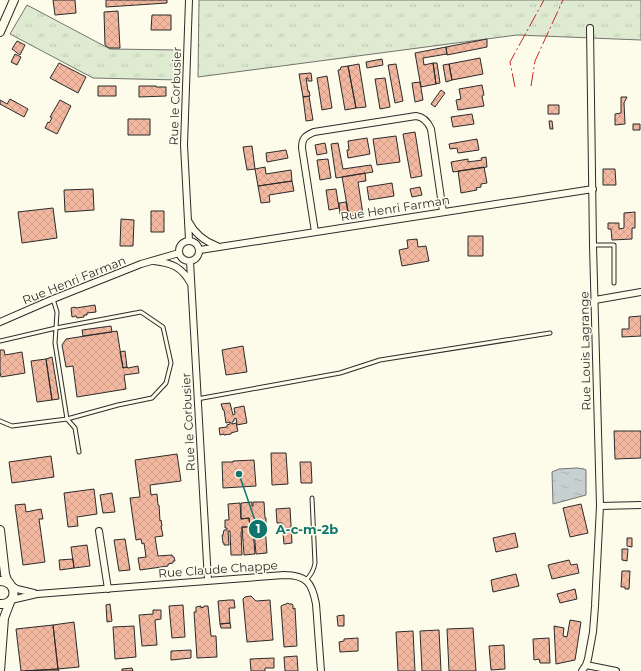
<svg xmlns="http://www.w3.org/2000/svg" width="641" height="671" viewBox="0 0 641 671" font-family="Montserrat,sans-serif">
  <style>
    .grass { fill: url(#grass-tufts); stroke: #74746e }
    .water { fill: url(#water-ripples); stroke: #74746e }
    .building { fill: url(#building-cross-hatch); stroke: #2b2b2b }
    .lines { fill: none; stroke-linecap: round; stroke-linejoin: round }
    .service-casing { stroke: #2b2b2b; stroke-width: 5 }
    .minor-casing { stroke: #2b2b2b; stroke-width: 8 }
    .tertiary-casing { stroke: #2b2b2b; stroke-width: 10 }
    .service { stroke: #fdfbea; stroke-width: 3 }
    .minor { stroke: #fdfbea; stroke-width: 6 }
    .tertiary { stroke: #fdfbea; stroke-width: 8 }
    .power { stroke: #c62828; stroke-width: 1; stroke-dasharray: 14 3 2 3; stroke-linecap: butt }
    .labels { text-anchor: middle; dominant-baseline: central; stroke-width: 3; stroke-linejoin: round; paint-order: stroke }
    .street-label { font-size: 12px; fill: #2b2b2b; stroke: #fdfbea }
    .leader { fill: none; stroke: #0f766e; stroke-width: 1.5 }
    .callout-dot { fill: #0f766e; stroke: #fdfbea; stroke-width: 1.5 }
    .mark-label { font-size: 12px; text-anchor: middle; font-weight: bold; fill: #fff }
    .callout-label { font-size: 13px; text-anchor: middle; font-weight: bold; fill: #0f766e; stroke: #fdfbea; stroke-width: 3; stroke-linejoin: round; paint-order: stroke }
  </style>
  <defs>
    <pattern id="grass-tufts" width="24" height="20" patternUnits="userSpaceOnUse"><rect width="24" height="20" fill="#deebd1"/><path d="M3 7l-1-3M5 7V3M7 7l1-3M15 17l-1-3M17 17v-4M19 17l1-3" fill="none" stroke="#bfcab4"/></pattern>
    <pattern id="water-ripples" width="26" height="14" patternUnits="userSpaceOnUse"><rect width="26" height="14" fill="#c7d0d0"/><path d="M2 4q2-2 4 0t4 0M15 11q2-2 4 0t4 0" fill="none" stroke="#abb3b3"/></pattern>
    <pattern id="building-cross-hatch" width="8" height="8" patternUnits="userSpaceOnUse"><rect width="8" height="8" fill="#f2b8a0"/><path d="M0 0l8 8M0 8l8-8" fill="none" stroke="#d09e8a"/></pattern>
  </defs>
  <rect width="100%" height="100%" fill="#fdfbea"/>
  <path class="grass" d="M199,0H641V40L517,35L198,77Z
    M27,5L110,49L179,50V80L93,78L10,34Z"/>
  <path class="water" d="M577,468L584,469L586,470V495L553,504L552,472L559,469Z"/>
  <path class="building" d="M53,0H75L76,13L55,15Z
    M106,0H167V3L106,7Z
    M118,11L120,48H109L105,45L104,12Z
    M152,15H171V30H151Z
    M487,39V47L447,55L446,47Z
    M17,41L25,45L20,55L12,49Z
    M446,47L447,54L423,58L424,65L433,63L436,84L421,87L415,53Z
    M15,54L21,57L17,65L11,62Z
    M480,58L483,74L452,80L449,64Z
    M382,59L383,65L367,68L366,62Z
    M59,63L86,77L78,93L50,78Z
    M433,63H437L440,83L436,84Z
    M359,64L366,107L356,108L348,66Z
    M396,64L403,101L395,103L388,65Z
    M449,64L452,80L446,82L443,65Z
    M348,66L356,108L345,110L338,70H340L341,67Z
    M311,73L312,81H308V78H306L308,91H309L310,96L303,97L299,74Z
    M327,76L332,108L322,110L317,78Z
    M385,78L390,107L380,109L375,79Z
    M420,82L423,100L415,102L412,83Z
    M482,85L484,95L482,96L484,106L458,110L456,100L461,99L459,89Z
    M98,86H116V96H98Z
    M139,86H156V87H166V96L139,97Z
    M441,90L445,93L435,107L431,104Z
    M309,96L313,120L306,121L303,97Z
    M621,97H627L624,103L625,124L615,125V114L621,113Z
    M10,99L28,109L24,117L0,104V100L7,104Z
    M60,100L71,106L57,134L45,128L48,122L49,123L52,118L50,117Z
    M548,105H559V114H548Z
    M472,114L474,124L453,127L451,117Z
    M128,119H150V135H128Z
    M549,121H552L553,129H550Z
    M633,124H640V130H633Z
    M415,132L422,176L411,178L403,134Z
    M396,136L400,162L377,165L373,139Z
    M367,138L370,154L348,158L347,150H349L348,141Z
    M477,139L479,150L458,153L457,148L450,149L449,144Z
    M325,143L327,153L317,155L315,145Z
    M338,143L343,169L371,165L373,172L336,178L331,144Z
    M252,146L255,169L247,170L243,147Z
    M286,150L288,158L267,162L266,153Z
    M486,157L487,167L453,172L451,162L468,159V162L482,160L481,158Z
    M328,159L331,178L320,180L317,160Z
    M265,167L266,174L291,170L292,181L258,186L255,169Z
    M484,167L487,183L481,184V187L476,188L477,190L461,193L458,171Z
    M603,169H615L616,185H603Z
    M365,173L366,181L358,182L363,214L349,216L342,177Z
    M292,181L294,191L269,195L270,202L261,203L258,186Z
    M392,183L394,196L369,200L367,187Z
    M420,187L422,195L412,197L410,189Z
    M93,189L94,210L65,212L64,190Z
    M336,189L339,208L329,210L326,190Z
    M346,202L348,213L340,214L339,203Z
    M53,208L57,238L22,243L18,212Z
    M151,211H164V232H151Z
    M635,212V228H632V239L612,240L611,229H608V223H619V229L624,228V213Z
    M121,219L134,220L133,246H120Z
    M468,236H483V256H468Z
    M417,239L418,247L426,246L429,261L402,266L399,250L408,248L407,240Z
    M95,305L96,312L87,313V315H84V317L77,318L76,316L72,317L71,308L75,307L76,308Z
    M641,316V336L622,337V329H629V317Z
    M111,326L112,332L83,336L82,330Z
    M117,331L123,368L127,367L128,368L138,366L139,373L124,375L126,389L77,397L73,366L66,367L62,345L66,339Z
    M243,346L247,372L226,375L222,350Z
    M0,350H4L5,355L22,352L25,373L1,377L0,372Z
    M125,351L127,367L123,368L120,352Z
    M52,357L59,399L52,400L46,359Z
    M46,359L52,400L37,402L31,361Z
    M230,403L233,415L235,414L234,408L244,406L247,423L237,425L236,418L234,419V421L232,422V424L236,423L238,431L231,433V434L224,435V434L220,435L219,428L227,427V425L230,424V422L226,423L224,410H223L221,404Z
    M614,431H641V458L615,459Z
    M271,453H286L288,484L272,485Z
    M177,454L181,481L150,485L151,495L157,494L158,505H159L160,521L161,520L162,526H161L163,536L155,537L158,556L172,555L173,557H174L175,561H173V563L168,564V566L140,570L138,558L146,557L144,543L142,544L141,539L136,540L130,498L140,497L135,460Z
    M51,456L54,477L12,483L9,462Z
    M254,460L256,486L223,488L222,462H233V461Z
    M300,462H311L312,483H301Z
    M94,489L97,514L77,517L78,526L68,527L64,493Z
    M112,493L115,512L103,513L100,495Z
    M252,502V506H253V502H264L265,518H266V526H265L267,553L256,554L254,530H253L255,554L244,555L242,527H250L249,518L241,519V503Z
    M240,503L241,519L249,518L250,527H242V532H241L242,555H231L230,531H228L229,545H224V543H223L222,535H223L224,530H227V528H225V520H229L228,504Z
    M25,504L26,512L41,509L43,519H39L45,562L23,565L15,505Z
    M581,504L588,533L570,537L563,508Z
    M290,508L292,543L284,544L282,523H277L276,509Z
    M515,533L518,547L496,552L493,538Z
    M627,538H632V547L627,546Z
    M125,539L130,570L119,571L114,540Z
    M87,545L90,566L74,568L71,547Z
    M622,549H628L627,561L622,560Z
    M73,559L74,568L60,570L59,560Z
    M569,560L571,565L577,564L579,573L552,579L548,565Z
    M622,571H630L629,589H625V587H621Z
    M516,574L519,586L493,592L491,580Z
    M575,589L577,599L560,603L557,594Z
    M251,596L256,601L270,600L273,640L247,642L243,599L245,597Z
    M229,600H234L235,608H229L230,623L220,624L218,601Z
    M288,603L289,604H292L293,605V609L295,608L297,646L284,647L281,606L283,605L286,604Z
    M110,604L112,621L107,622L106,605Z
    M183,605L185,637L172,638L169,606Z
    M201,606V608L204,607V606H208L211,636H216L217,657L197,658L194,612H196V607Z
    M153,610H161V619L155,620L157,645L142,646L139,615L153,614Z
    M344,615V626H338L337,616Z
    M570,620L581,622L575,660L556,664L554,626L564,628L563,636L567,637Z
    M74,622L79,667L58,669L53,625Z
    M230,623L231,628H221L220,624Z
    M53,625L58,669L21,671L16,629Z
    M134,626L136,657L115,659L113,627Z
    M473,628L476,671H449L447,629Z
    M439,630L441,671H422L420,631Z
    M413,631L415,671H398L396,632Z
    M358,638V651L340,652L339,642L344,641V639Z
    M549,638L550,663H540L539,659L534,660L533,639Z
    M504,645L505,669L491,670L489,646Z
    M191,650V658L171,660V651Z
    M297,656L298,671H285L284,657Z
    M274,658V668H265V671H251L250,659Z
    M132,668L133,671H122V669Z
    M58,669L59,671H25L42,670Z"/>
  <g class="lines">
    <g class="service-casing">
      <path id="service" d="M593,245H614V283
        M53,299L57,312L55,343L67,419L75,428L79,452
        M0,341L56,328L141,312L163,327L171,363L166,383L152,398L118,405L67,419L12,426L0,421
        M197,399L340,373L380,360L550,333
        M306,580C311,575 314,570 315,563L312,498"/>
    </g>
    <g class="minor-casing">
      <path id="minor" d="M189,0L184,145L189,240
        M189,222C195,234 204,241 217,246
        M315,232L302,148C302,138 305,136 314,132L416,116C424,117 428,122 431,129L443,212
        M179 251a10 10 0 1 1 20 0a10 10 0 1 1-20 0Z
        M200,250L593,189
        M154,261C172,263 182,267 191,284
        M190,261L208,581
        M595,300L641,292
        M0,322L53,299L141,264L179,253
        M600,506L641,505
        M99,531L108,589
        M11,585L17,589L34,593
        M11,600L37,594L284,575C307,575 312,583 316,604L321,671
        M586,665L616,671
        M582,671L586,665L588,659L593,632L595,606L600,506L593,245L590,28"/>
    </g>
    <g class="tertiary-casing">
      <path id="tertiary" d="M0,32L14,0
        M0,530L5,574L7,580L10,584
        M0,581C18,581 18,605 0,604
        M0,671L4,618L10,602"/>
    </g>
    <use href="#service" class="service"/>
    <use href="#minor" class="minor"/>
    <use href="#tertiary" class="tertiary"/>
    <path class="power" d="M531,86L535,61L563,0
      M515,87L510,62L544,0"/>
  </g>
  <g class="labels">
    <g class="street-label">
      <text transform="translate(175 96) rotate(-88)">Rue le Corbusier</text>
      <text transform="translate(395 208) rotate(-9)">Rue Henri Farman</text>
      <text transform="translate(74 280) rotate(-22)">Rue Henri Farman</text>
      <text transform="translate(585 351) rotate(-91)">Rue Louis Lagrange</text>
      <text transform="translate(188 422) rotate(-93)">Rue le Corbusier</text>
      <text transform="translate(218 569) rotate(-4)">Rue Claude Chappe</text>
    </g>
  </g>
  <path class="leader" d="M239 474L258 529"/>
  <g class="callout-dot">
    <circle cx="239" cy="474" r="4"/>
    <circle cx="258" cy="529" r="10"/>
  </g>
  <g class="mark-label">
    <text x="258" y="533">1</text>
  </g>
  <g class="callout-label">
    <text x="307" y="534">A-c-m-2b</text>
  </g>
</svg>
